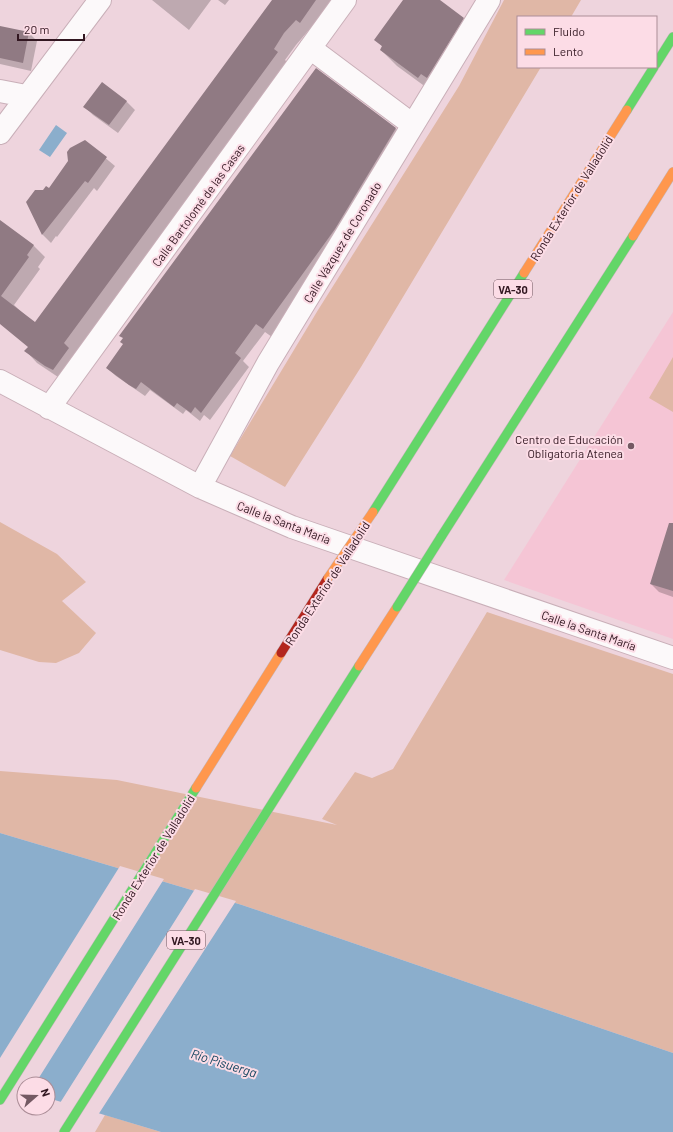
<svg xmlns="http://www.w3.org/2000/svg" width="673" height="1132" viewBox="0 0 673 1132" font-family="Barlow,sans-serif">
  <style>
    .built { fill: #f5c5d5 }
    .green { fill: #e0b7a6 }
    .water { fill: #8baecc }
    .pier { fill: #eed4dd }
    .shadow { fill: #0003 }
    .building { fill: #907a83 }
    .lines { fill: none; stroke-linecap: round; stroke-linejoin: round }
    .street-casing { stroke: #c9afb8; stroke-width: 24 }
    .fast-casing { stroke: #c4b5ba; stroke-width: 10 }
    .slow-casing { stroke: #c4b5ba; stroke-width: 10 }
    .jam-casing { stroke: #c4b5ba; stroke-width: 10 }
    .street { stroke: #fcf9fa; stroke-width: 22 }
    .fast { stroke: #63d668; stroke-width: 9 }
    .slow { stroke: #ff974d; stroke-width: 9 }
    .jam { stroke: #b3261e; stroke-width: 9 }
    .fast-bridge-casing { stroke: #c4b5ba; stroke-width: 10; stroke-linecap: butt }
    .slow-bridge-casing { stroke: #c4b5ba; stroke-width: 10; stroke-linecap: butt }
    .fast-bridge { stroke: #63d668; stroke-width: 9 }
    .slow-bridge { stroke: #ff974d; stroke-width: 9 }
    .poi-dot { fill: #745963; stroke: #fcdce6; stroke-width: 1.5 }
    .labels { text-anchor: middle; dominant-baseline: central; stroke-width: 4; stroke-linejoin: round; paint-order: stroke }
    .shield { fill: #fcdce6; stroke: #6f525c; stroke-width: 1 }
    .shield-label { font-size: 11px; font-weight: bold; fill: #321721 }
    .street-label { font-size: 12px; fill: #321721; stroke: #fcdce6 }
    .poi-label { font-size: 12px; fill: #321721; stroke: #fcdce6; text-anchor: end }
    .water-label { font-size: 13px; font-style: italic; fill: #0b3f5a; stroke: #fcdce6 }
  </style>
  <rect width="100%" height="100%" fill="#eed4dd"/>
  <path class="built" d="M673,312V639L504,580Z"/>
  <path class="green" d="M504,0H581L571,17H518V67H541L361,367L285,487L230,456L318,310L459,86Z
    M673,357V412L649,398Z
    M0,522L57,554L86,582L62,601L96,633L79,653L56,663L39,662L0,650Z
    M487,612L673,674V1053L242,905L0,833V771L117,780L337,825L322,819L355,772L372,778L393,769Z
    M105,1115L161,1132H95Z"/>
  <path class="water" d="M56,125L67,133L50,157L39,150Z
    M0,833L242,905L673,1053V1132H161L48,1098V1084L0,1083Z"/>
  <path class="pier" d="M120,866L164,879L35,1084H24V1093L0,1086V1058Z
    M195,889L236,901L98,1115L60,1103Z"/>
  <path class="shadow" d="M152,0H211L189,30Z
    M218,0H229L225,5Z
    M273,0H335L311,34L308,31L296,45L285,60L289,64L64,381L37,363L26,351L29,347L0,321V221L34,246L45,257L38,267L40,269L14,305L35,324Z
    M404,0H438L463,18L479,34L434,93L397,66L381,50L383,47L375,40Z
    M0,27L29,33L37,41L31,71L0,64Z
    M316,69L396,129L404,137L272,337L265,332L243,361L249,367L210,420L204,415L200,421L186,410L183,414L150,390L145,396L116,376L107,368Z
    M126,101L135,110L118,133L93,115L85,107Z
    M85,141L115,166L97,191L94,188L57,237L56,236L51,243L43,235L27,202L49,190Z
    M673,528V597L659,592L651,584Z"/>
  <path class="building" d="M272,0H316L300,23L296,20L284,33L274,49L278,52L64,343L69,348L53,370L45,366L24,351L28,347L0,324V220L34,245L27,255L29,257L1,296L35,322Z
    M403,0H440L464,18L427,78L421,74L418,78L380,50L382,46L374,40Z
    M0,26L29,32L23,63L0,58Z
    M316,68L396,128L335,229L263,329L256,324L235,353L241,358L201,413L195,407L191,413L177,403L174,407L141,382L136,389L129,385L106,368L123,344L120,342L123,338L119,336Z
    M102,82L127,101L109,125L83,107Z
    M85,140L107,157L88,183L85,181L42,235L26,202L35,190H43L46,186L49,188L68,161L67,152L70,148Z
    M669,523H673V591L650,584Z"/>
  <g class="lines">
    <g class="street-casing">
      <path id="street" d="M310,48L413,125
        M0,91L26,96
        M0,133L100,0
        M0,381L200,487L292,527L673,658
        M49,408L345,0
        M200,487L268,363L489,0"/>
    </g>
    <g class="fast-casing">
      <path id="fast" d="M656,64L673,37
        M627,110L654,67
        M373,512L524,273
        M441,537L633,236
        M0,1100L196,788
        M64,1132L359,666"/>
    </g>
    <g class="slow-casing">
      <path id="slow" d="M633,236L673,172
        M524,273L627,110
        M359,666L397,607
        M196,788L281,653"/>
    </g>
    <g class="jam-casing">
      <path id="jam" d="M281,653L328,578"/>
    </g>
    <use href="#street" class="street"/>
    <use href="#fast" class="fast"/>
    <use href="#slow" class="slow"/>
    <use href="#jam" class="jam"/>
    <g class="fast-bridge-casing">
      <path id="fast-bridge" d="M397,607L441,537"/>
    </g>
    <g class="slow-bridge-casing">
      <path id="slow-bridge" d="M328,578L373,512"/>
    </g>
    <use href="#fast-bridge" class="fast-bridge"/>
    <use href="#slow-bridge" class="slow-bridge"/>
  </g>
  <circle class="poi-dot" cx="631" cy="446" r="4"/>
  <g class="labels">
    <g class="shield">
      <rect x="494" y="280" width="38" height="18" rx="3"/>
      <rect x="167" y="931" width="38" height="18" rx="3"/>
    </g>
    <g class="shield-label">
      <text x="513" y="289">VA-30</text>
      <text x="186" y="940">VA-30</text>
    </g>
    <g class="street-label">
      <text transform="translate(571 198) rotate(-58)">Ronda Exterior de Valladolid</text>
      <text transform="translate(198 205) rotate(-54)">Calle Bartolomé de las Casas</text>
      <text transform="translate(342 242) rotate(-59)">Calle Vázquez de Coronado</text>
      <text transform="translate(284 522) rotate(21)">Calle la Santa María</text>
      <text transform="translate(327 583) rotate(-57)">Ronda Exterior de Valladolid</text>
      <text transform="translate(589 630) rotate(19)">Calle la Santa María</text>
      <text transform="translate(153 857) rotate(-58)">Ronda Exterior de Valladolid</text>
    </g>
    <g class="poi-label">
      <text x="623" y="439">Centro de Educación<tspan x="623" dy="14">Obligatoria Atenea</tspan></text>
    </g>
    <g class="water-label">
      <text transform="translate(224 1063) rotate(17)">Río Pisuerga</text>
    </g>
  </g>
  <rect x="517" y="16" width="140" height="52" fill="#fcdce6" stroke="#ab8d97"/>
  <rect x="525" y="29" width="20" height="6" fill="#63d668" stroke="#ab8d97"/>
  <text x="553" y="36" font-size="12" fill="#321721">Fluido</text>
  <rect x="525" y="49" width="20" height="6" fill="#ff974d" stroke="#ab8d97"/>
  <text x="553" y="56" font-size="12" fill="#321721">Lento</text>
  <g transform="translate(36 1096) rotate(70)"><circle r="19" fill="#fcdce6" stroke="#ab8d97"/>
  <path d="M0-3L7 15L0 10L-7 15Z" fill="#745963"/>
  <text y="-6" font-size="11" font-weight="bold" text-anchor="middle" fill="#321721">N</text>
  </g>
  <path d="M18 34v6h66v-6" fill="none" stroke="#321721" stroke-width="2"/>
  <text x="24" y="34" font-size="12" fill="#321721" stroke="#fcdce6" stroke-width="3" paint-order="stroke">20 m</text>
</svg>
